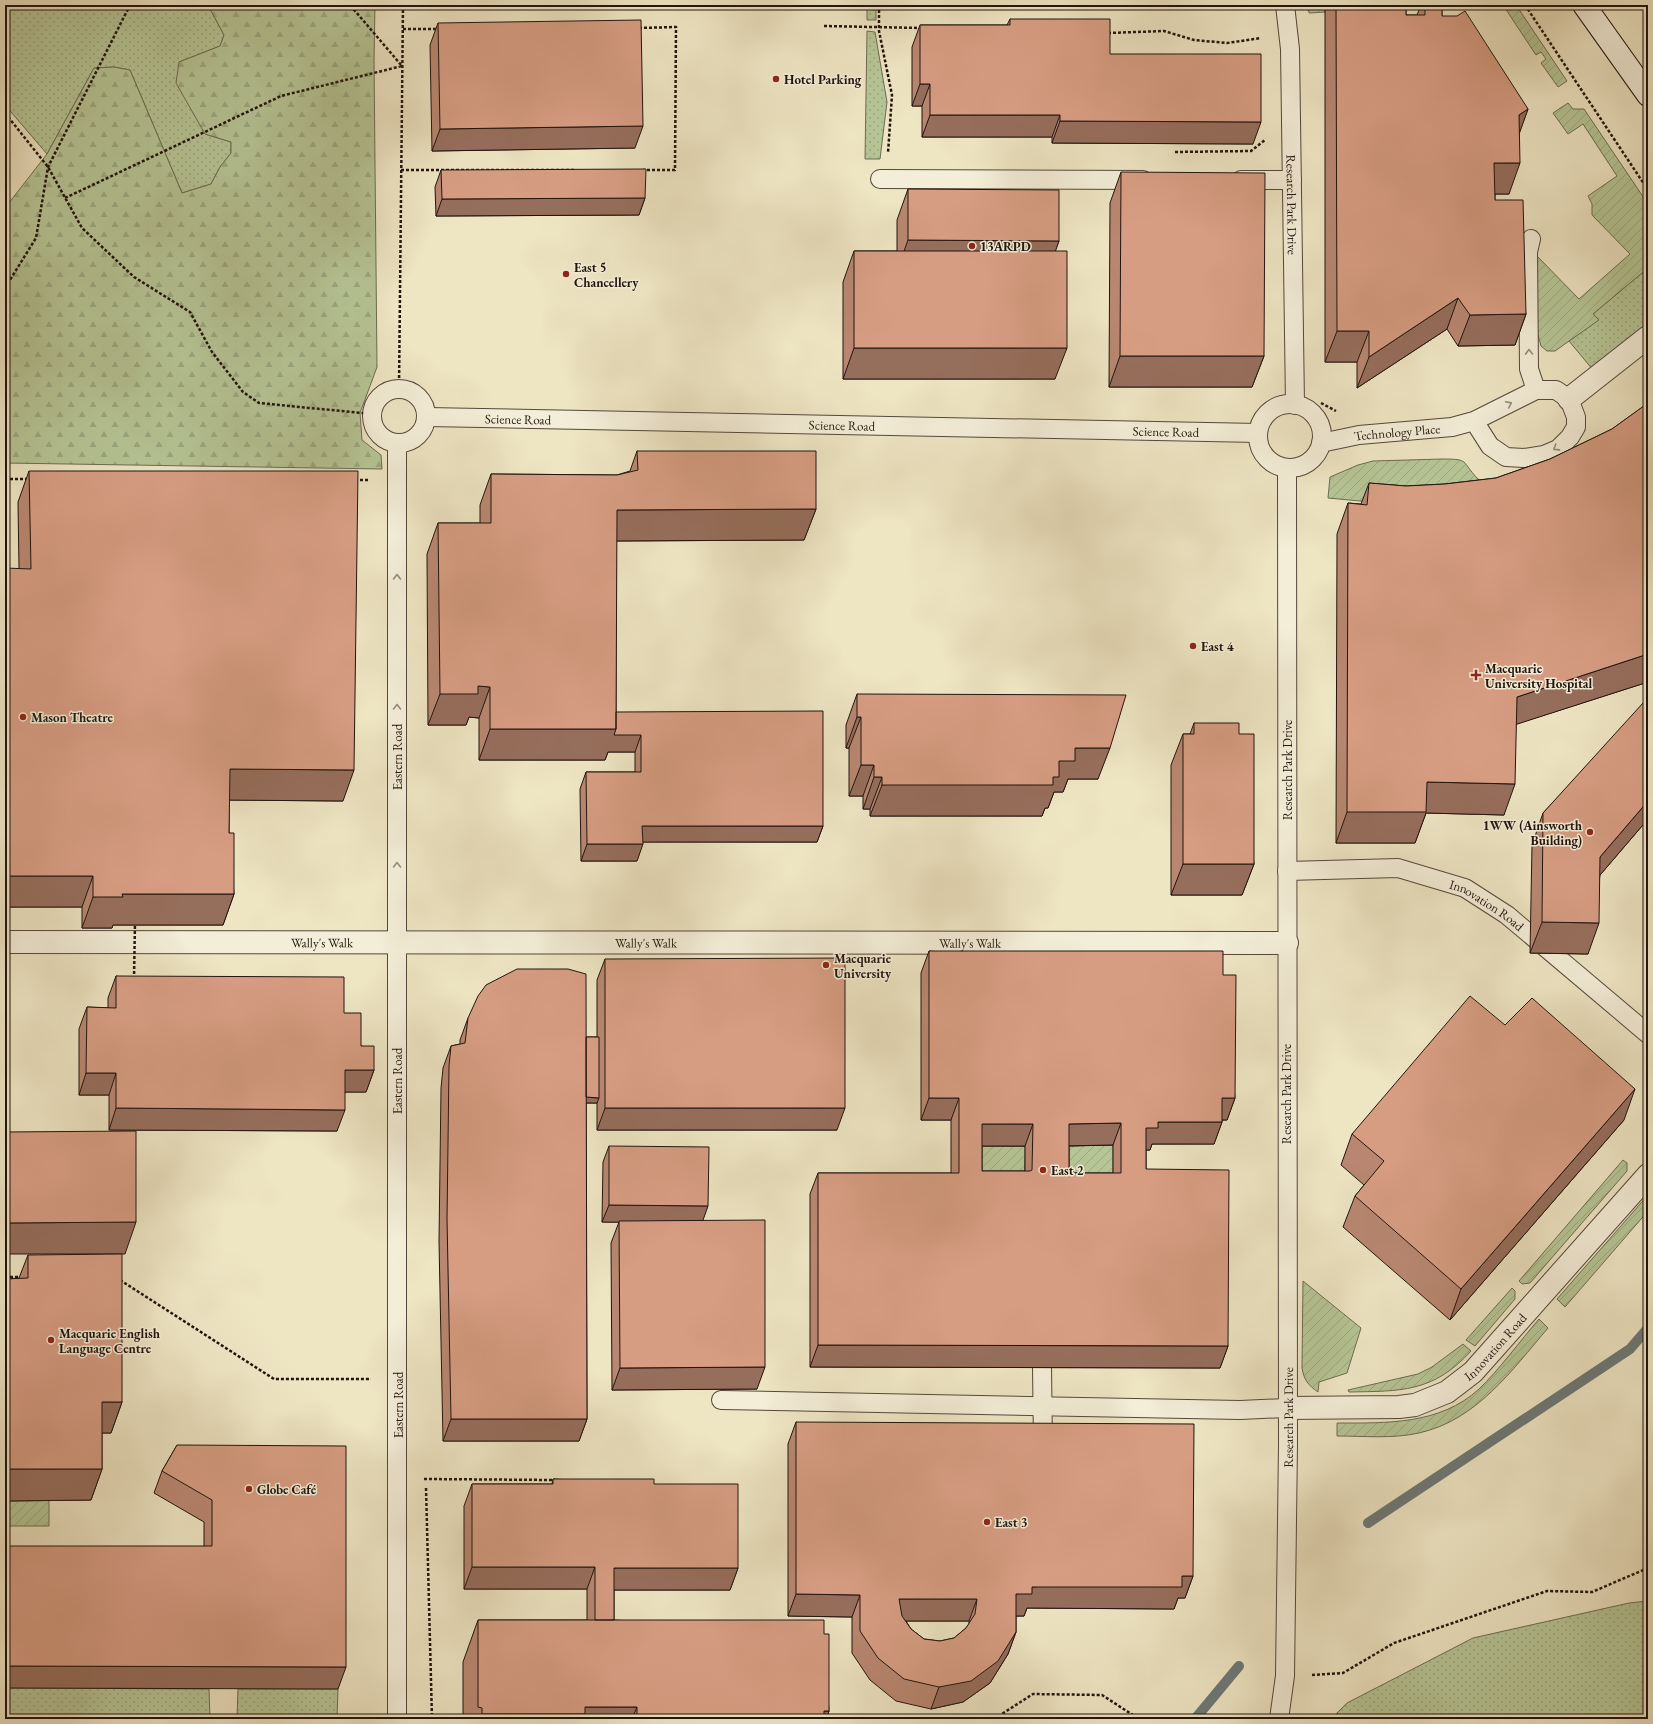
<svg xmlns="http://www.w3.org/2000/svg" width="1653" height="1724" viewBox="0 0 1653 1724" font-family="'EB Garamond',serif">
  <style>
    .grass { fill: url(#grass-dots); stroke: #6c6c52 }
    .forest { fill: url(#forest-firs); stroke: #6c6c52 }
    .garden { fill: url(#garden-furrows); stroke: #6c6c52 }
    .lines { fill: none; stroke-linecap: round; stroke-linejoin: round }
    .stream { stroke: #6d7978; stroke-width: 10 }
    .lane-casing { stroke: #54483b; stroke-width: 20 }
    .street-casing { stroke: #54483b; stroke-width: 24 }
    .secondary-casing { stroke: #21140e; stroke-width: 24 }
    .path { stroke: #21140e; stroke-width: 2.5; stroke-dasharray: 3 2; stroke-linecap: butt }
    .lane { stroke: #f4eed8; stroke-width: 18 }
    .street { stroke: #f4eed8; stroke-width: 22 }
    .secondary { stroke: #f4eed8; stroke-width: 22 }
    .path-bridge { stroke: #21140e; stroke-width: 2.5; stroke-dasharray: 3 2; stroke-linecap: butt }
    .wall { fill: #b98771; stroke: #21140e; fill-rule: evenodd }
    .shaded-wall { fill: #966e5c; stroke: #21140e }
    .building { fill: #d79d83; stroke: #21140e; fill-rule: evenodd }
    .oneway { stroke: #958c7d }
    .poi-dot { fill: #8f2418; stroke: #f4eed8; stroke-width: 1.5 }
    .labels { text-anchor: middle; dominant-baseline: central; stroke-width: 3; stroke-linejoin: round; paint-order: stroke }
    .poi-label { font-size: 13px; font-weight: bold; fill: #21140e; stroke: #f4eed8; text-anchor: start }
    .street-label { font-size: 13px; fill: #21140e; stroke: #f4eed8 }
  </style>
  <defs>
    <pattern id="grass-dots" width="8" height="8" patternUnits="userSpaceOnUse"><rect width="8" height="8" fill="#b6c596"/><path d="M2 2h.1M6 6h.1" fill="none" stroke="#9ca880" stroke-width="1.8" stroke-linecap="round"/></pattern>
    <pattern id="forest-firs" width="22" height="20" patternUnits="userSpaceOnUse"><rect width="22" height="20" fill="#b6c596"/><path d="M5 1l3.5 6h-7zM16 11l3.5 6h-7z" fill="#9ca880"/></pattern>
    <pattern id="garden-furrows" width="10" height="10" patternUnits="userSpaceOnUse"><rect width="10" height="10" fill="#b6c596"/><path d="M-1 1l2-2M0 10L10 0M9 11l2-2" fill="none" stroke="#9ca880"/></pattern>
  </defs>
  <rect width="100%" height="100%" fill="#eee5c3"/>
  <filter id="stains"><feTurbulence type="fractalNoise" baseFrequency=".005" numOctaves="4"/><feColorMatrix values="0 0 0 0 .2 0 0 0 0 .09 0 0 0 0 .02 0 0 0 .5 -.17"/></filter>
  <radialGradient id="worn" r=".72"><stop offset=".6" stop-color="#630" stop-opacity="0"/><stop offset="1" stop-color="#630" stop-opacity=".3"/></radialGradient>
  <path class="grass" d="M5,5H208L224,35L220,46L179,62L205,134L231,142V153L220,167L211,184L182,193L130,70L114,67L94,68L47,154L5,105Z
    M867,5H876V20H867Z
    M867,31L875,32L887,102L880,159H865Z
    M1648,268V322L1593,370L1569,341L1598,320L1593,314Z
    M1648,1601V1719H1331L1347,1703L1473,1638L1629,1603Z
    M5,1688L209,1689L210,1719H5Z
    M238,1689H338L337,1719H237Z"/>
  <path class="forest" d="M208,5H375L374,61L377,367L360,413L362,440L381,455L382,469L5,463V208L47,154L94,68L114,67L130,70L182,193L211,184L220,167L231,153V142L205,134L176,83L179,62L220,46L224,35Z"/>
  <path class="garden" d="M1308,5H1325V12L1309,13Z
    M1503,5H1516L1567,81L1558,87L1541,63L1546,59L1541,52L1536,55Z
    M1568,103L1573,109H1584L1648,204V268L1593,314L1599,320L1555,351H1547L1541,346L1535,324L1536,255L1579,299L1630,254L1592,215V204L1588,196L1617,176L1583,124L1568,134L1553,113Z
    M1442,459C1470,459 1461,461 1477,478C1482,483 1490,487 1495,491L1371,502L1328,498L1330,477L1358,465L1373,461Z
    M1113,1145V1194L1067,1195L1061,1146Z
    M974,1146H1025L1024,1192L974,1193Z
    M1623,1160L1627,1163V1171L1530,1283L1522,1284L1519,1281Z
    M1648,1195V1211L1565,1307L1557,1299Z
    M1303,1281L1361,1328L1347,1373L1319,1382L1318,1392C1308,1385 1304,1380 1302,1368Z
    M1512,1288L1515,1291V1299L1475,1346L1466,1340Z
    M1539,1319L1548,1328C1512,1370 1477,1420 1419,1433C1392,1439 1364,1436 1337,1436V1423C1386,1423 1440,1425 1479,1389C1499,1370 1520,1341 1539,1319Z
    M1463,1344L1471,1351C1433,1393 1400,1391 1349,1392L1348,1390L1418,1374L1432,1367Z
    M5,1500H49V1526H5Z"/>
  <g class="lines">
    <path class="stream" d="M1368,1523L1630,1349L1648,1328
      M1195,1719L1239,1666"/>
    <g class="lane-casing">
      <g id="lane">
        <path id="s1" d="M1285,5L1290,49L1295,405"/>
        <path d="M880,179L1143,180"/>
        <path d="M1241,180H1292"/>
        <path d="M1531,239L1528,252L1529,369L1536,390"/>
        <circle cx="399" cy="416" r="27"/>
        <circle cx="1290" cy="436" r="32"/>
        <path id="s2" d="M426,417L1258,433"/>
        <path d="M397,443V1719"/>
        <path id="s3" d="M1321,443L1359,435L1452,427L1474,421L1536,390H1556L1569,399L1576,417V427L1570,437L1558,449L1544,455L1524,458L1506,457L1490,446L1474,421"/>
        <path id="s4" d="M1287,871L1398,868L1465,888L1507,915L1648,1034"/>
        <path d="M1042,1367L1043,1445"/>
        <path d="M721,1400L1240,1410L1286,1408"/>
        <path id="s5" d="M1279,1719L1285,1676L1288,1444L1287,468"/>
      </g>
    </g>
    <g class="street-casing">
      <g id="street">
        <path d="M1569,399L1648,337"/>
        <path id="s6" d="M5,942L1287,943"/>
        <path id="s7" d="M1286,1408L1399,1407L1415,1405L1447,1392L1473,1372L1648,1175"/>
      </g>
    </g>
    <g class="secondary-casing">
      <path id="secondary" d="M1584,5L1648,95"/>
    </g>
    <path class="path" d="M879,5V31L892,95L888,153
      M1525,5L1648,190
      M824,26L922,28
      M639,28L676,27L675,170H643
      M403,29H438
      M1108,33L1164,31L1194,40L1227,43L1261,38
      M5,113L48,167L82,228L134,277L190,312L212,352L243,392L259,403L372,414
      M1175,152L1251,151L1265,140
      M401,170H574
      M65,198L281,96L402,66L350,5
      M5,288L36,238L48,167L130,5
      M399,388L403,5
      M1321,403L1336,411
      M5,479H28
      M355,480H370
      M5,1277H22
      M120,1280L274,1379H371
      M424,1479L555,1480
      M426,1488L432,1719
      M1312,1675L1343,1673L1394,1643L1547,1591L1592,1592L1648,1568
      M994,1719L1033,1694L1102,1695L1139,1719"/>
    <use href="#lane" class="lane"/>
    <use href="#street" class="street"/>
    <use href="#secondary" class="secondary"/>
    <path class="path-bridge" d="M134,979L135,922"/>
  </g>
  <path class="wall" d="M1325,5H1406V15H1417L1421,5H1442V16L1528,109L1519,133L1509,194H1495V200L1526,314L1515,345L1458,346L1447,329L1357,388V362H1325Z
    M1010,19L1110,54L1253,144L1052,143V137H922V106H912V47L920,25H1007Z
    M438,23L635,148L432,151L430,45Z
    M441,170L645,198L639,215L436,216L435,187Z
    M1121,172L1264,356L1252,387H1109L1110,203Z
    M908,189L1059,241L1055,251V379H843V282L854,251H897V220Z
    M1648,403V682L1516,724L1504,815L1426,813L1415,843H1336L1337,534L1348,503L1361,504L1369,483L1406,486L1445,484L1496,478L1550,459L1612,429Z
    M637,451L816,509L804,540L616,541V712L823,826L817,842H643L637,861H581L580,789L586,772H635V752H608L605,760H479V718L469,717L466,725H428L427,554L438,523H480V505L491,474L617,475L630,471Z
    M29,471L343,801L229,800V833L234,894L223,925H113L112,928H82V907H5L19,568L18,502Z
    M857,694L1098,779H1068L1063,792H1054L1048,808H1045L1042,816H870V809H863V796H849V748H846V725Z
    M1648,702V819L1600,875L1588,954L1530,953L1532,845L1543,813Z
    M1194,723L1239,734L1254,864L1242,895H1171V765L1183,734H1190Z
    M929,951L1223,975L1235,1098L1227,1120H1222V1122L1214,1144H1152L1150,1150H1146V1169L1228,1346L1220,1368L810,1367V1194L818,1173H951V1120H921V973ZM1113,1145V1173H1075L1069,1169V1146ZM982,1146H1025V1171H982Z
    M605,959L837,1130H597V1102V1103H586L587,1419L579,1441H443L439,1241L441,1088L443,1068L451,1046L460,1044V1040L468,1018L586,1037H597V980Z
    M116,976L344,1013L374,1070L366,1092H345L337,1131L109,1130V1095H79V1029L87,1007L108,1008V998Z
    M1505,1025L1624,1120L1450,1320L1343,1227L1355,1196L1364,1185L1341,1165L1352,1134Z
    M609,1146L703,1220L757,1389L612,1390L611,1243L619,1222H602L603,1162Z
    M28,1255L122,1402L111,1433H102V1469L91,1500L5,1501V1279L19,1278Z
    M796,1422L1193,1576L1185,1598H1178L1174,1609L1027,1608L1024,1616H1016V1632L1008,1654L990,1683L963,1702L931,1709L896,1701L870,1680L852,1653V1617L788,1616V1444ZM906,1621H969V1624L966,1628L954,1638L940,1641L924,1639L911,1629Z
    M177,1445L338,1689L204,1546V1522L154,1493L162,1471Z
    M553,1479L654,1484L738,1568L730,1590H614V1620L824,1634L829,1711L826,1719H463V1662L478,1620H587V1589H464V1506L472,1484H552Z"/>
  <path class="shaded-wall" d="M920,84H930L922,106H912Z
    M1528,109L1517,140L1519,115Z
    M930,115H1060L1052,137H922Z
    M1060,121L1261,122L1253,144L1052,143Z
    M643,126L635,148L432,151L440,129Z
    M1494,163H1520L1509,194H1483Z
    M645,198L639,215L436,216L442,199Z
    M908,240L1059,241L1048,272L897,271Z
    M1458,298L1447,329L1357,388L1369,357Z
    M1526,314L1515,345L1458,346L1470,315Z
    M1337,331H1369L1357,362H1325Z
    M854,348H1067L1055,379H843Z
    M1120,356H1264L1252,387H1109Z
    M816,509L804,540L605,541L617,510Z
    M1648,654V682L1505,728L1517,697Z
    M478,686L490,687L479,718L469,717L466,725H428L440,694Z
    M857,717H861L849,748H846Z
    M490,729H616L641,735L635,752H608L605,760H479Z
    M1075,748H1110L1098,779H1068L1063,792H1054L1048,808H1045L1042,816H870L882,785L1059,761Z
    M861,765H874L863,796H849Z
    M230,769L354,770L343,801L218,800Z
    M874,777H882L870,809H863Z
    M1427,782L1515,784L1504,815L1426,813L1415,843H1336L1347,812Z
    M1648,801V819L1589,888L1600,857Z
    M642,826H823L817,842H636Z
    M587,844H643L637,861H581Z
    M1183,864H1254L1242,895H1171Z
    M5,876H93L82,907H5Z
    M122,894H234L223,925H113L112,928H82L93,897Z
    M1542,922L1599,923L1588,954L1530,953Z
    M345,1070H374L366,1092H337Z
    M86,1073H116L109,1095H79Z
    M1635,1089L1624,1120L1450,1320L1461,1289Z
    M581,1097L599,1098L597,1103H578Z
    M929,1098H959L951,1120H921Z
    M1222,1098H1235L1227,1120H1214Z
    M116,1108L345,1110L337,1131L109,1130Z
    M605,1108H845L837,1130H597Z
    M1158,1122H1222L1214,1144H1152L1150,1150H1138L1146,1128Z
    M1121,1123L1113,1145L1061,1146L1069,1124Z
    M982,1124H1033L1025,1146H974Z
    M609,1205L708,1206L702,1223L602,1222Z
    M136,1222L125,1254H5V1223Z
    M818,1345L1228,1346L1220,1368L810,1367Z
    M765,1367L757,1389L612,1390L620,1368Z
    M102,1402H122L111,1433H91Z
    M451,1419H587L579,1441H443Z
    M5,1469H102L91,1500L5,1501Z
    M472,1567H595L587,1589H464Z
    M614,1568H738L730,1590H606Z
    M1182,1576H1193L1185,1598H1178L1174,1609L1027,1608L1024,1616H1008L1016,1594L1032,1587Z
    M796,1594L860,1595L852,1617L788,1616Z
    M899,1599H977L969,1621H891Z
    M1016,1632L1008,1654L990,1683L963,1702L931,1709L939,1687Z
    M5,1666L346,1667L338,1689L5,1688Z
    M585,1707H637L632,1719H481L482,1714Z
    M829,1711L826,1719H636L637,1717Z"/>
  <path class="building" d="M1336,5H1406V15H1425V5H1442V16H1457L1465,11L1528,109L1519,115L1520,163H1494L1495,200H1523L1526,314L1470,315L1458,298L1369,357V331H1337Z
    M1010,19H1110V54H1261V122L1060,121V115H930V84H920V25H1010Z
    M641,20L643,126L440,129L438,23Z
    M646,169L645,198L442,199L441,170Z
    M1121,172L1265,173L1264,356H1120Z
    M908,189L1059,190V241L908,240Z
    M854,251H1067V348H854Z
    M1648,403V654L1517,697L1515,784L1427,782L1426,812H1347L1348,503L1367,505L1369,483L1406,486L1445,484L1496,478L1550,459L1612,429Z
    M637,451H816V509L617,510L616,729H490V687L478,686V694H440L438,523H491V474L617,475L638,470Z
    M29,471H358L354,770L230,769L229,833H234V894H122L123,897H93V876H5V568L31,569Z
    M857,694L1126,695L1110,748H1075V761H1059V777H1053V785H882V777H874V765H861V717H857Z
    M1648,702V801L1600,857L1599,923L1542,922L1543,813L1643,703Z
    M823,711V826H642L643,844H587L586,772H641V735H614L616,729V712Z
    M1194,723H1239V734H1254V864H1183V734H1194Z
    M929,951H1223V975H1236L1235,1098H1222V1122H1158V1128H1146V1169L1229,1170L1228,1346L818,1345V1173H959V1098H929ZM1121,1123V1173H1075L1069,1169V1124ZM982,1124H1033L1032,1170L1030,1171H982Z
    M845,958V1108H605V959Z
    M517,969H568L586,974L587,1419H451L447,1219L449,1066L451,1046L465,1043L468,1018L478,996L486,985Z
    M116,976L344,977V1013H361V1046H374V1070H345V1110L116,1108V1073H86L87,1007L116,1008Z
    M1470,996L1505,1025L1532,998L1635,1089L1461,1289L1355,1196L1384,1161L1352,1134Z
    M586,1037H599V1098L586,1097Z
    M136,1131V1222L5,1223V1132Z
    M609,1146L709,1147L708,1206L609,1205Z
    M765,1220V1367L620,1368L619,1221Z
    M122,1254V1402H102V1469H5V1279L28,1278V1255Z
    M796,1422L1194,1424L1193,1576H1182V1587H1032V1594H1016V1632L998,1661L971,1681L939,1687L904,1679L878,1658L860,1631V1595L796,1594ZM899,1599H977L975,1614L966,1628L954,1638L940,1641L924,1639L911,1629L902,1616Z
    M177,1445L346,1446V1667L5,1666V1546H212V1500L162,1471Z
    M553,1479H654V1484H738V1568H614V1620H595V1567H472V1484H553Z
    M478,1620H824V1634H829V1711H824V1716L637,1717V1707H585V1714H482V1708L478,1707Z"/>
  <defs><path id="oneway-chevron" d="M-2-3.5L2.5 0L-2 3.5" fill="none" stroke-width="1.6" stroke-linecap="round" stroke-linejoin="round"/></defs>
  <g class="oneway">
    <use href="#oneway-chevron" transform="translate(1529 352) rotate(-91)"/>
    <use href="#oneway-chevron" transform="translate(1509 404) rotate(-26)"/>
    <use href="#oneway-chevron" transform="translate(1556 448) rotate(147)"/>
    <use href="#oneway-chevron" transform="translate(397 577) rotate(-90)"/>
    <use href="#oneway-chevron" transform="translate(397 707) rotate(-90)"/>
    <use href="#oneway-chevron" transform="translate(397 865) rotate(-90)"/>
  </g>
  <g class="poi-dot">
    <circle cx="776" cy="79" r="4"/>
    <circle cx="972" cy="246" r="4"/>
    <circle cx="566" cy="274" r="4"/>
    <circle cx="1193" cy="646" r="4"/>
    <path d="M1474 669h4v4h4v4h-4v4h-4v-4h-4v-4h4z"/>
    <circle cx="23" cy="717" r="4"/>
    <circle cx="1590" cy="832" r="4"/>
    <circle cx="826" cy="965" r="4"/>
    <circle cx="1043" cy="1170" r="4"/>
    <circle cx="51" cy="1340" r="4"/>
    <circle cx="249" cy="1489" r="4"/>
    <circle cx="987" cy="1522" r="4"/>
  </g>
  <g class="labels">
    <g class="poi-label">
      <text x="784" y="79">Hotel Parking</text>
      <text x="980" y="246">13ARPD</text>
      <text x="574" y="267">East 5<tspan x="574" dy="15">Chancellery</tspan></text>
      <text x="1201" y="646">East 4</text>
      <text x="1485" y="668">Macquarie<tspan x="1485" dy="15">University Hospital</tspan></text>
      <text x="31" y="717">Mason Theatre</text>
      <text x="1582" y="825" text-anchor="end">1WW (Ainsworth<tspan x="1582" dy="15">Building)</tspan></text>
      <text x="834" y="958">Macquarie<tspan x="834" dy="15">University</tspan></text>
      <text x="1051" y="1170">East 2</text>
      <text x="59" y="1333">Macquarie English<tspan x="59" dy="15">Language Centre</tspan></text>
      <text x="257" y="1489">Globe Café</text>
      <text x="995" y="1522">East 3</text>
    </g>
    <g class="street-label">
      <text stroke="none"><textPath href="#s1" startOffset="200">Research Park Drive</textPath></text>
      <text stroke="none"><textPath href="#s2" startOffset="92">Science Road</textPath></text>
      <text stroke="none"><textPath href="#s2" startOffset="416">Science Road</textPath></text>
      <text stroke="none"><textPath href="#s2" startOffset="740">Science Road</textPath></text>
      <text stroke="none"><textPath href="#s3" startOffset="77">Technology Place</textPath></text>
      <text transform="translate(397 757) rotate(-90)">Eastern Road</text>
      <text transform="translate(1287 770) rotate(-90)">Research Park Drive</text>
      <text stroke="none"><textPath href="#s4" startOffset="208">Innovation Road</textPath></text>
      <text stroke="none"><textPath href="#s6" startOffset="317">Wally's Walk</textPath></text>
      <text stroke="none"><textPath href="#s6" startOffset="641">Wally's Walk</textPath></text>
      <text stroke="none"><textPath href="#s6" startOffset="965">Wally's Walk</textPath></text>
      <text transform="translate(397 1081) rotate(-90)">Eastern Road</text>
      <text transform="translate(1286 1094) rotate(-90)">Research Park Drive</text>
      <text stroke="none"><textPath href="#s7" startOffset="230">Innovation Road</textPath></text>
      <text transform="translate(398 1405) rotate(-90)">Eastern Road</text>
      <text stroke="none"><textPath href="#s5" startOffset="302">Research Park Drive</textPath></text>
    </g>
  </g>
  <rect width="1653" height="1724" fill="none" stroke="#eee5c3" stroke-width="20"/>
  <rect x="6" y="6" width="1641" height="1712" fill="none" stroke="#21140e" stroke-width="2"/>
  <rect x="10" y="10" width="1633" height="1704" fill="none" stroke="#21140e"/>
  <rect width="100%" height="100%" filter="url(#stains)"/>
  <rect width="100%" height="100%" fill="url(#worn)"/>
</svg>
